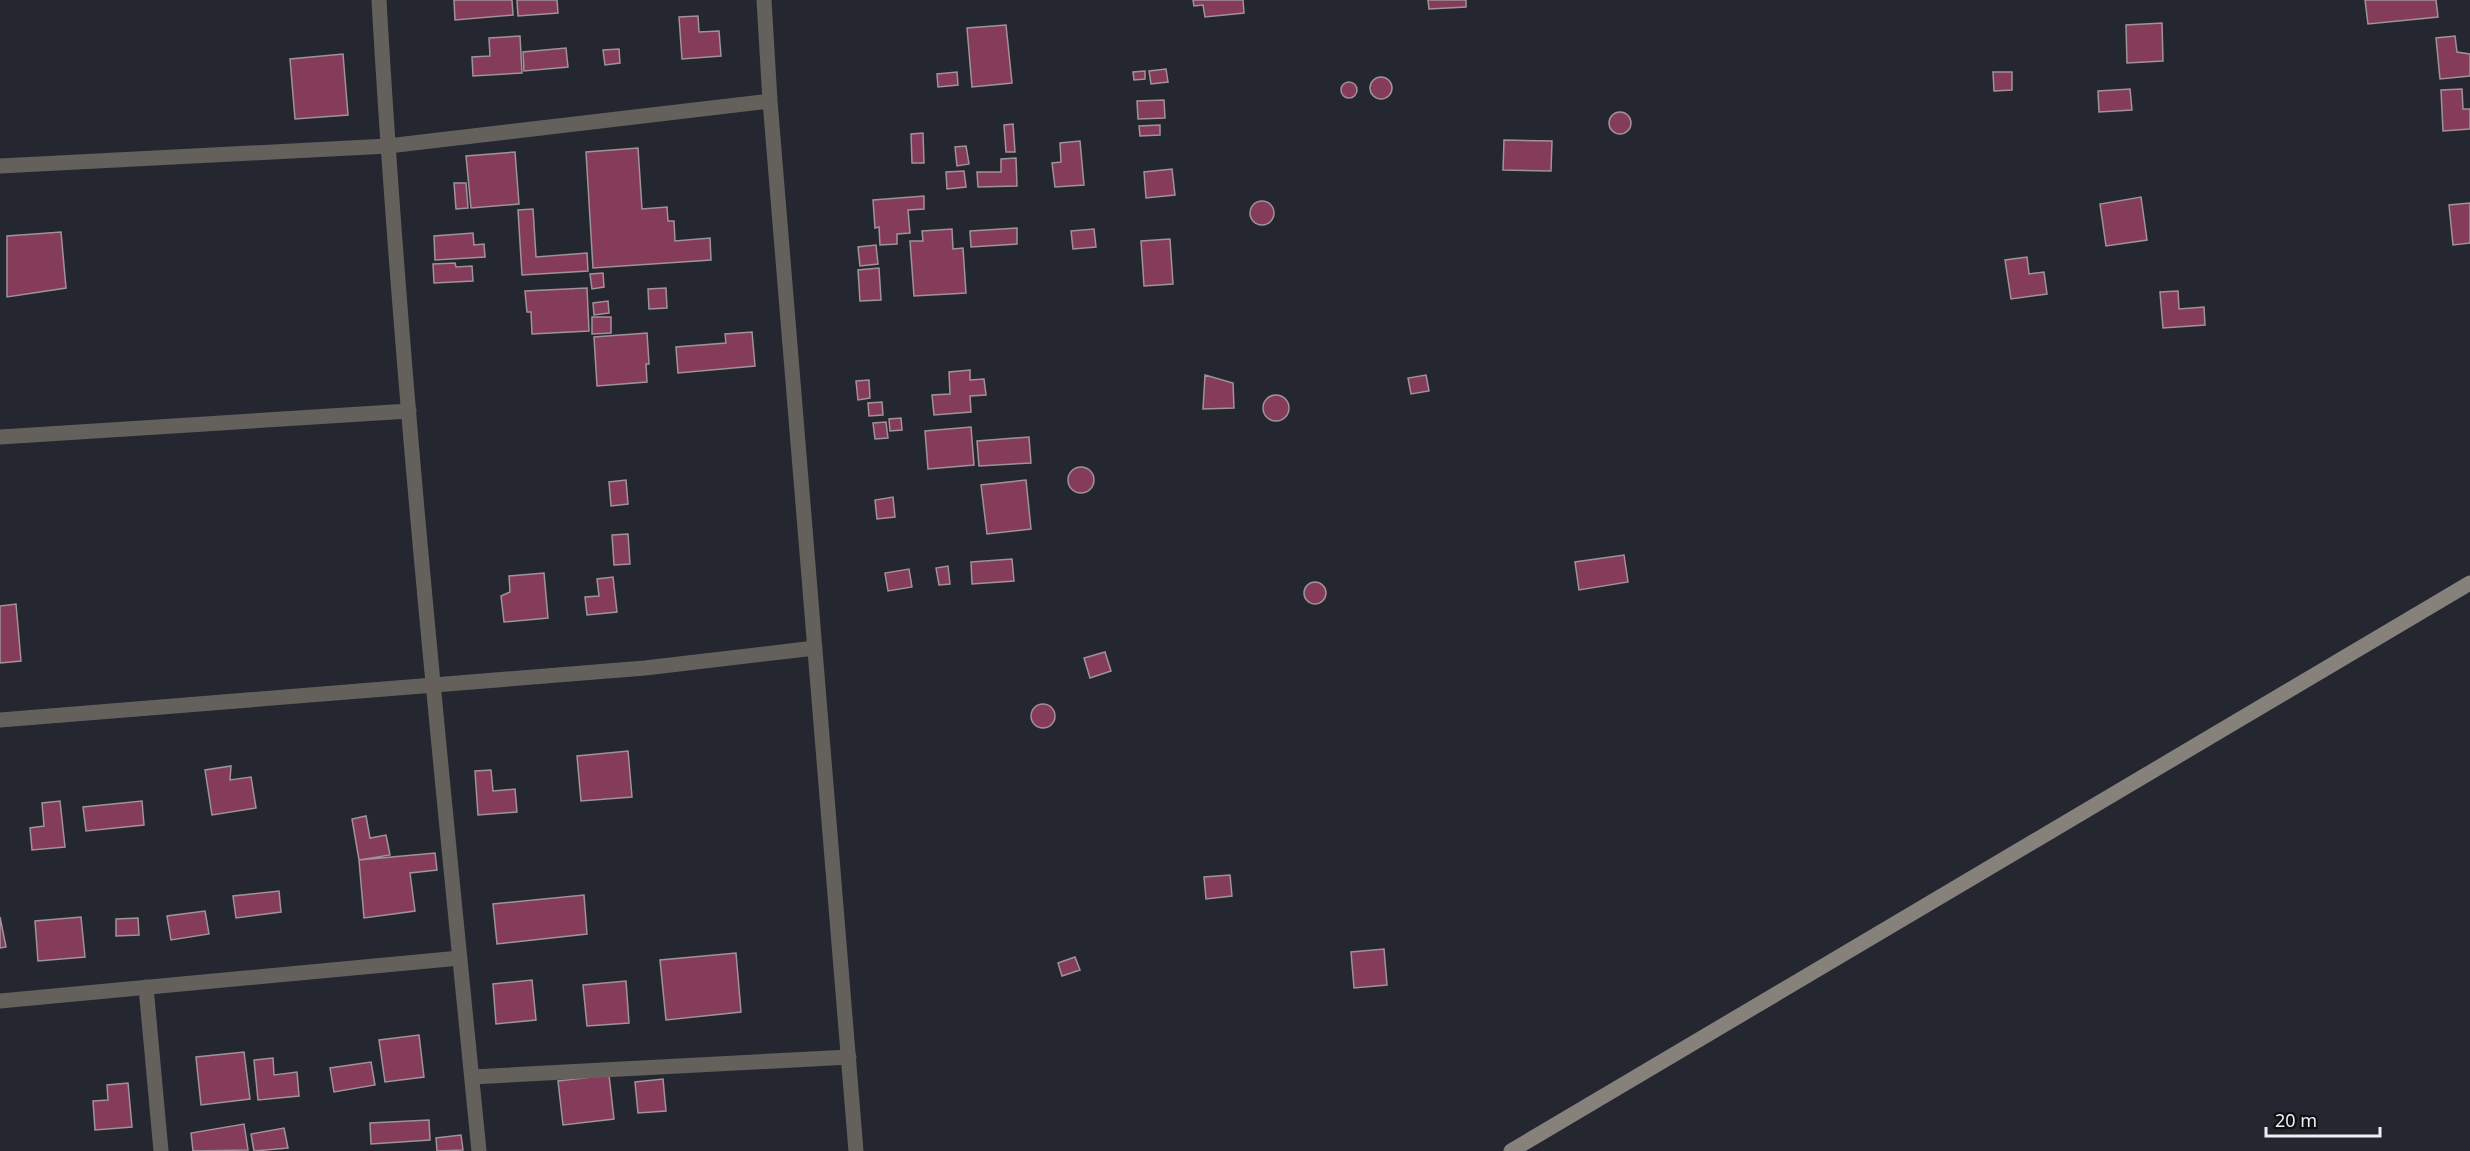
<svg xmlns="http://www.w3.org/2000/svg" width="2470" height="1151" viewBox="0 0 2470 1151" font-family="'Noto Sans',sans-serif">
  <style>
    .building { fill: #853b5a; stroke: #a09397; stroke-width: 1.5 }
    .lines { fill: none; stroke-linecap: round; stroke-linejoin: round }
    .minor { stroke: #64615d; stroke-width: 15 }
    .secondary { stroke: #86827b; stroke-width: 15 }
  </style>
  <rect width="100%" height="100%" fill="#252730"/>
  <path class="building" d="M454,0H512L513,15L455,20Z
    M517,0H557L558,13L518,16Z
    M1193,0H1243L1244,13L1205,17L1203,5L1194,6Z
    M1428,0H1466V7L1429,9Z
    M2365,0H2436L2438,17L2368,24Z
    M698,16L699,32L719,31L721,56L682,59L679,17Z
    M2162,23L2163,61L2127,63L2126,25Z
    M1006,25L1012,83L972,87L967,28Z
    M520,36L522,73L473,76L472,57L490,56L489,38Z
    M2455,36L2457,52L2470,54V76L2440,79L2436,38Z
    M566,48L568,67L524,71L523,52Z
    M619,49L620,63L605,65L603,50Z
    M343,54L348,115L295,119L290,59Z
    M1166,69L1168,82L1151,84L1149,71Z
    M1145,71V79L1134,80L1133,72Z
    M957,72L958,85L938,87L937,74Z
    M1993,72H2012V90L1994,91Z
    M1370 88a11 11 0 1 1 22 0a11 11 0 1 1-22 0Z
    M1341 90a8 8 0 1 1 16 0a8 8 0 1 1-16 0Z
    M2130,89L2132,110L2099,112L2098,91Z
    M2462,89L2463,109H2470V129L2443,131L2441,90Z
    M1164,100L1165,118L1138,119L1137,101Z
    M1609 123a11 11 0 1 1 22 0a11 11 0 1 1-22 0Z
    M1013,124L1015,152H1006L1004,125Z
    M1160,125V135L1140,136L1139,126Z
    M923,133L924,163H912L911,134Z
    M1504,140L1552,141L1551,171L1503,170Z
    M1080,141L1084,185L1055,187L1052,163L1061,162L1060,143Z
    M966,146L969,164L957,166L955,147Z
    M638,148L642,209L667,207L668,221H674L675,241L710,238L711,260L593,268L586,152Z
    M515,152L519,204L471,208L466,156Z
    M1016,158L1017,186L978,187L977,172H1001V159Z
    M1172,169L1175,195L1146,198L1144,172Z
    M964,171L966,187L947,189L946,172Z
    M454,183H466L468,208L456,209Z
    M924,196V209L908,210L910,233L897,234V244L880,245L879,227L875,228L873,200Z
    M2141,197L2147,240L2106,246L2100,204Z
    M1250 213a12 12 0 1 1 24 0a12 12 0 1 1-24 0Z
    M2470,203V243L2453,245L2449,205Z
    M533,209L536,257L587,253L588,271L522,275L518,210Z
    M1017,228V244L971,247L970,231Z
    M952,229L953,249L963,248L966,293L914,296L910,241H923L922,231Z
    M1094,229L1096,247L1073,249L1071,231Z
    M61,232L66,288L7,297V236Z
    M473,233L474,245L484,244L485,257L435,260L434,236Z
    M1170,239L1173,284L1144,286L1141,241Z
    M876,245L878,264L860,266L858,247Z
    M2027,257L2029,274L2044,272L2047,294L2011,299L2005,260Z
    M455,263L456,267L472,266L473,281L434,283L433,264Z
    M879,268L881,300L860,301L858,270Z
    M603,273L604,287L592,289L590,274Z
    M587,288L589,331L532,334L531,312H527L525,291Z
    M666,288L667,308L649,309L648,289Z
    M2178,291L2179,309L2204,307L2205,325L2163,328L2160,292Z
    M608,301L609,313L594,315L593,303Z
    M592,317H611V333L592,334Z
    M752,332L755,366L678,373L676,347L726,343L725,334Z
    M647,333L649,364H646L647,382L597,386L594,337Z
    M970,370V380L984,379L986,395L970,396L971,412L934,415L932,395L950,394L949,372Z
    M1205,375L1233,383L1234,408L1203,409Z
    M1426,375L1429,391L1411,394L1408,378Z
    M869,380L870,398L858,400L856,381Z
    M1263 408a13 13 0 1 1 26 0a13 13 0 1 1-26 0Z
    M882,402L883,415L869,416L868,403Z
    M901,418L902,430L890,431L889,419Z
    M886,422L888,438L875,439L873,423Z
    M971,427L974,465L928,469L925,431Z
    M1029,437L1031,463L979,466L977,441Z
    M1068 480a13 13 0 1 1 26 0a13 13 0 1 1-26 0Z
    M626,480L628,504L611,506L609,482Z
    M1026,480L1031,529L987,534L981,485Z
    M893,497L895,517L877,519L875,500Z
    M628,534L630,564L614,565L612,535Z
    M1624,555L1628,582L1579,590L1575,562Z
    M1012,559L1014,581L972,584L971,562Z
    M948,566L950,584L939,585L936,568Z
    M909,569L912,587L888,591L885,573Z
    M544,573L548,618L504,622L501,596L510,592L509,576Z
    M613,577L617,612L587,615L585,597L599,596L597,579Z
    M1304 593a11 11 0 1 1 22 0a11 11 0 1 1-22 0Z
    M16,604L21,661L0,663V606Z
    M1105,652L1111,671L1090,678L1084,658Z
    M1031 716a12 12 0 1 1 24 0a12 12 0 1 1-24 0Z
    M628,751L632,797L581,801L577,756Z
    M231,766L230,780L251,777L256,808L212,815L205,770Z
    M491,770L493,791L515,789L517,812L478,815L475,771Z
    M60,801L65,847L32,850L30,828L44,826L42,803Z
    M142,801L144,825L86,831L83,807Z
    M366,816L370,838L386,835L390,855L359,860L352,819Z
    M435,853L437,870L410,873L415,911L364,918L359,860Z
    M1230,875L1232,896L1206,899L1204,877Z
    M279,891L281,912L236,918L233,896Z
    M584,895L587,934L497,944L493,904Z
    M205,911L209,934L171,940L167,916Z
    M0,917L6,947L0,948Z
    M81,917L85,957L38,961L35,921Z
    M138,918L139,935L116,936V919Z
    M1384,949L1387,985L1354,988L1351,952Z
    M736,953L741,1012L666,1020L660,960Z
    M1075,957L1080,970L1062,976L1058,963Z
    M532,980L536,1020L496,1024L493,984Z
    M626,981L629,1023L587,1026L583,985Z
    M419,1035L424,1077L385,1082L379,1040Z
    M244,1052L250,1099L201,1105L196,1057Z
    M273,1058L274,1075L297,1072L299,1096L258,1100L254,1060Z
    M371,1062L375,1085L334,1092L330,1068Z
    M609,1075L614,1119L563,1125L558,1081Z
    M663,1079L666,1111L638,1113L635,1082Z
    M128,1083L132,1127L95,1130L93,1101L108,1100L107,1085Z
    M429,1120L430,1140L371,1144L370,1123Z
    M244,1124L248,1150L193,1151L191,1133Z
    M284,1128L288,1148L254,1151L251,1134Z
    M461,1135L463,1150L437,1151L436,1138Z"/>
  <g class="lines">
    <path class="minor" d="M379,0C401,385 441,768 479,1151
      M764,0L770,101L856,1151
      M0,166L388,146L770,101
      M0,437L409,411
      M0,720L645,668L815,648
      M146,987L161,1151
      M0,1001L460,958
      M472,1077L849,1057"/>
    <path class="secondary" d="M1511,1151L2470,583"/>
  </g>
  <path d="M2266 1127v9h114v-9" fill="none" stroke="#eeeff5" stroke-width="3"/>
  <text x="2275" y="1127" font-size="18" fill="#eeeff5" stroke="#0f1014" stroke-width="4.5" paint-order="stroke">20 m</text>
</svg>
